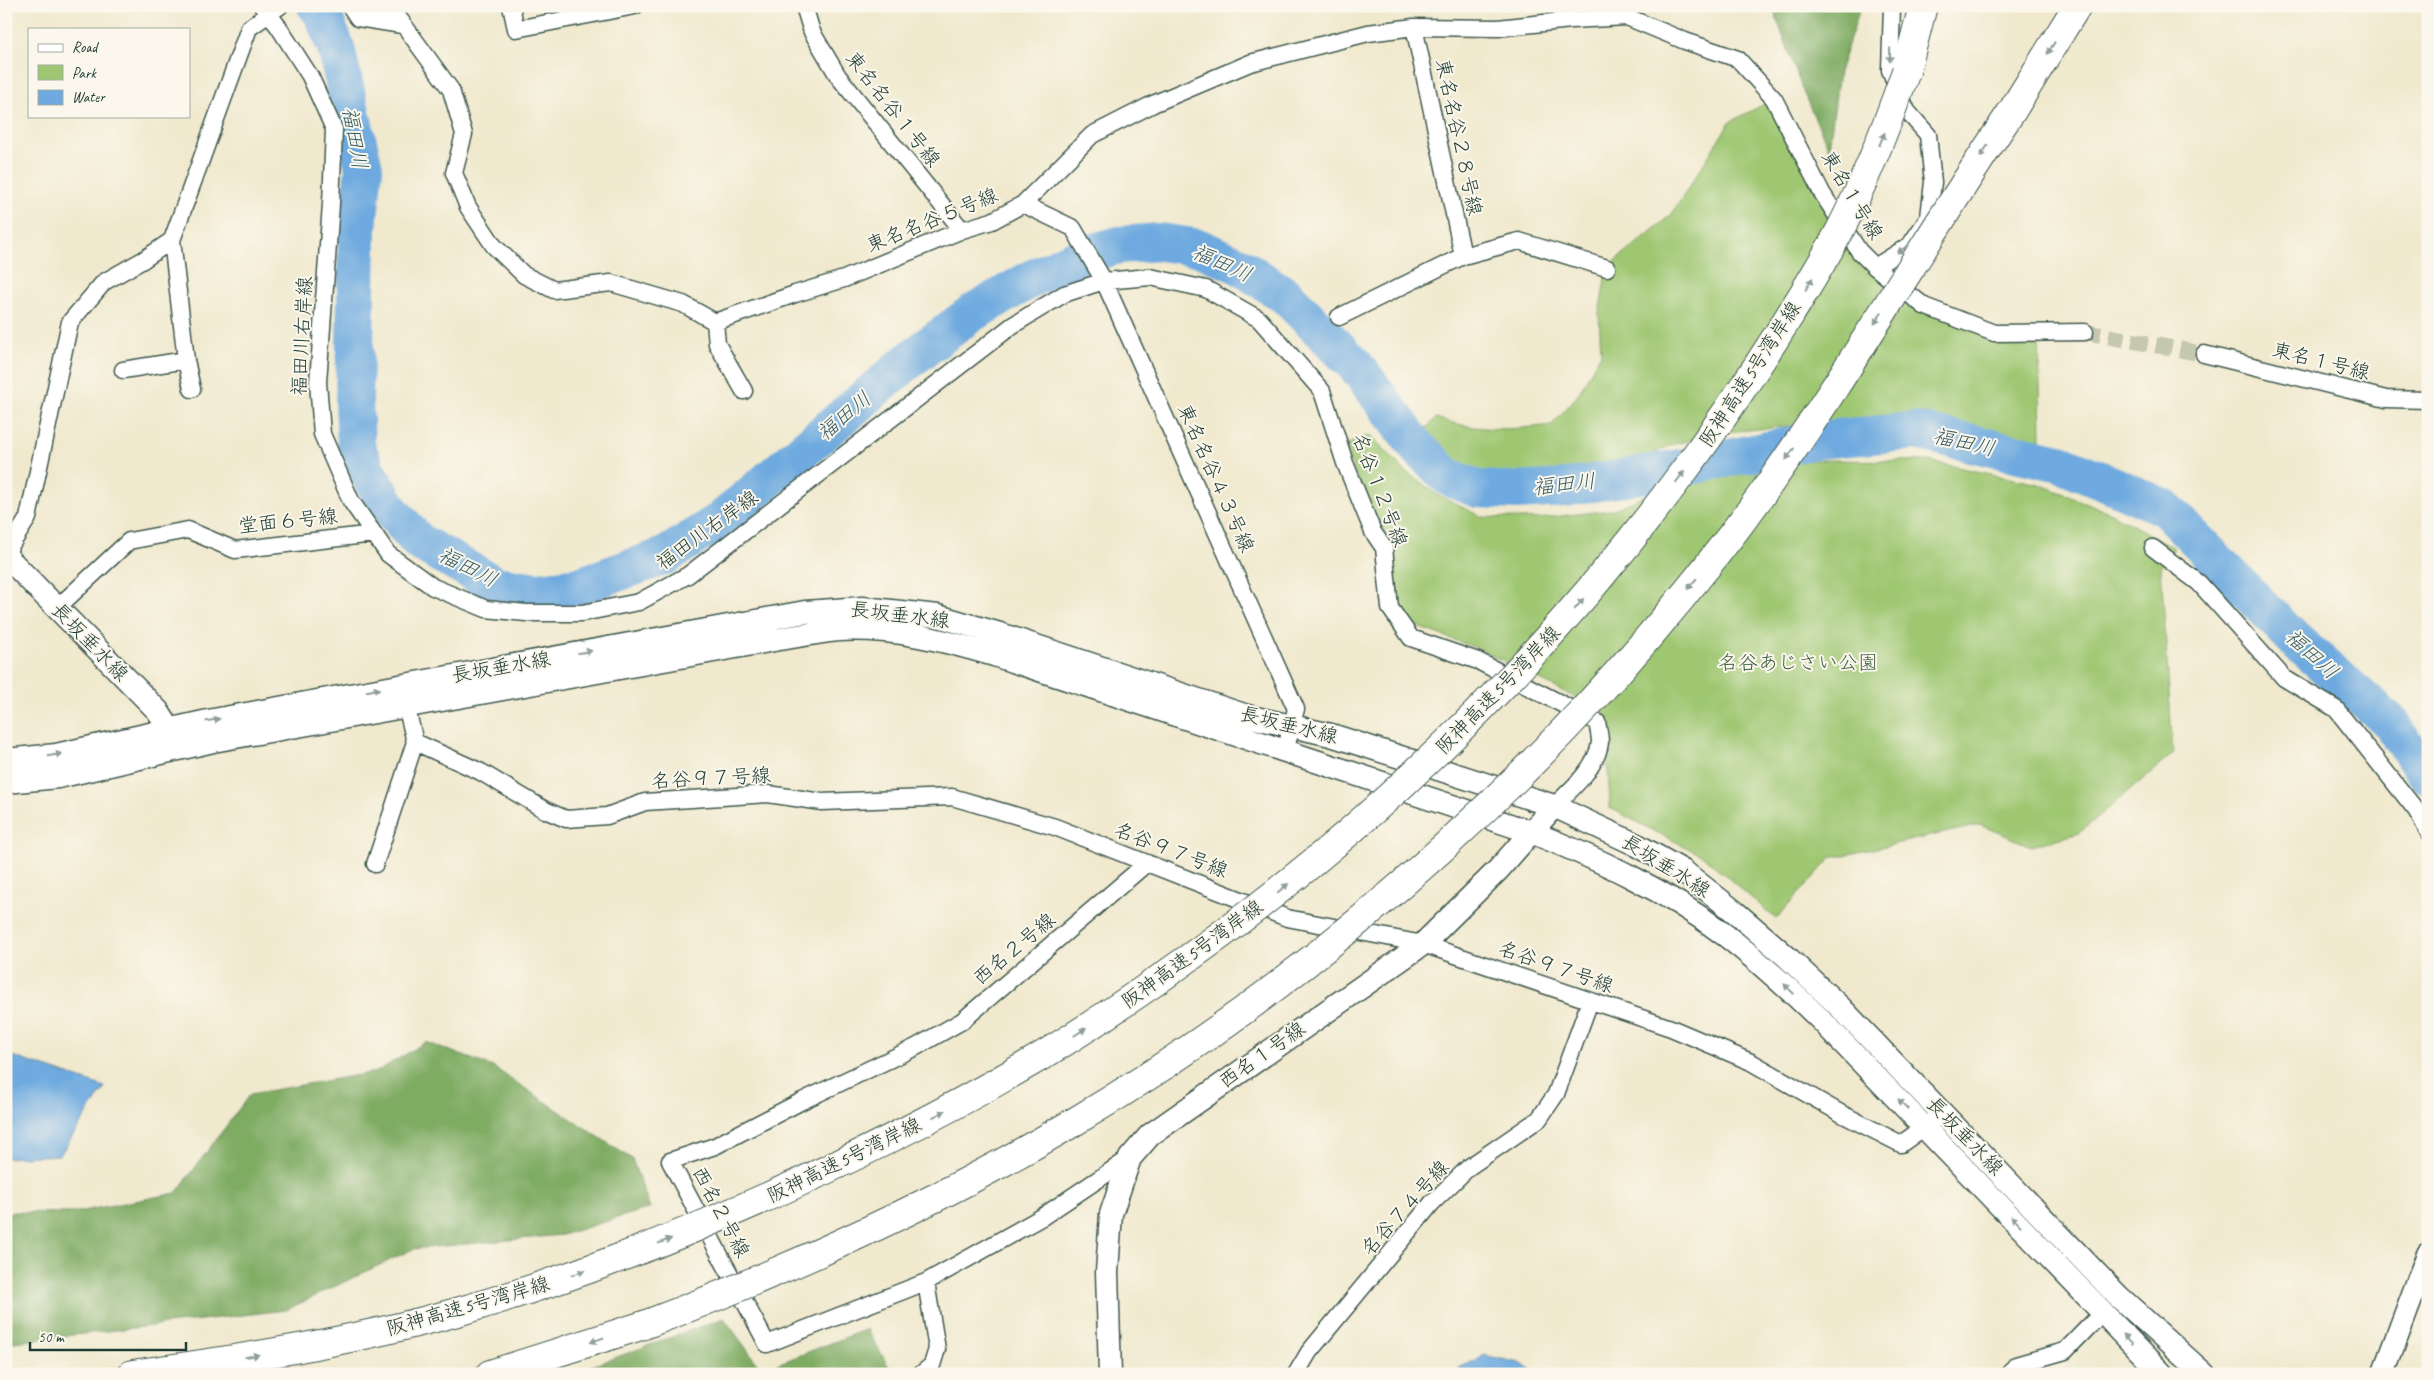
<svg xmlns="http://www.w3.org/2000/svg" width="2434" height="1380" viewBox="0 0 2434 1380" font-family="Caveat,'Klee One',sans-serif">
  <style>
    .green { fill: #9fc772; stroke: #5f8253 }
    .forest { fill: #7fac64; stroke: #4f744c }
    .water { fill: #6eaadf; stroke: #46748a }
    .lines { fill: none; stroke-linecap: round; stroke-linejoin: round }
    .river { stroke: #6eaadf; stroke-width: 38 }
    .street-tunnel { stroke: #c6c7af; stroke-width: 16; stroke-dasharray: 16 8; stroke-linecap: butt }
    .street-casing { stroke: #3e574b; stroke-width: 19 }
    .secondary-casing { stroke: #3e574b; stroke-width: 25 }
    .highway-casing { stroke: #3e574b; stroke-width: 30 }
    .street { stroke: #fff; stroke-width: 16 }
    .secondary { stroke: #fff; stroke-width: 22 }
    .highway { stroke: #fff; stroke-width: 28 }
    .highway-bridge-casing { stroke: #3e574b; stroke-width: 30; stroke-linecap: butt }
    .highway-bridge { stroke: #fff; stroke-width: 28 }
    .oneway { fill: #8f9e9a }
    .labels { text-anchor: middle; dominant-baseline: central; stroke-width: 4; stroke-linejoin: round; paint-order: stroke }
    .street-label { font-size: 20px; fill: #1f3d34; stroke: #fbf7ec }
    .park-label { font-size: 20px; fill: #3f6044; stroke: #fbf7ec }
    .water-label { font-size: 21px; font-style: italic; fill: #375e67; stroke: #fbf7ec }
  </style>
  <rect width="100%" height="100%" fill="#fbf7ec"/>
  <filter id="ink" filterUnits="userSpaceOnUse"><feTurbulence type="fractalNoise" baseFrequency=".02" numOctaves="2"/><feDisplacementMap in="SourceGraphic" scale="10" xChannelSelector="R" yChannelSelector="G"/><feConvolveMatrix kernelMatrix="1 2 1 2 8 2 1 2 1" color-interpolation-filters="sRGB"/></filter>
  <filter id="wash" filterUnits="userSpaceOnUse"><feTurbulence type="fractalNoise" baseFrequency=".0096" numOctaves="4" result="noise"/><feDisplacementMap in="SourceGraphic" scale="20" xChannelSelector="R" yChannelSelector="G"/><feGaussianBlur stdDeviation="1.12" result="paint"/><feColorMatrix in="noise" values="0 0 0 0 0 0 0 0 0 0 0 0 0 0 0 0 0 1.4 0 .05"/><feComposite in="paint" operator="in"/></filter>
  <g filter="url(#wash)">
    <rect width="100%" height="100%" fill="#f0e9ce"/>
    <path class="green" d="M1774,99L1859,251L1924,306L1994,333H2039L2041,440L1894,420H1857L1725,432L1674,444L1638,460L1571,476L1519,483L1483,477L1418,436L1436,418C1478,432 1510,430 1552,425L1577,396L1601,354L1599,314L1607,268L1672,214L1730,122Z
      M1370,435L1404,470L1438,495L1482,517L1536,519L1612,510L1672,484L1742,467L1812,460L1928,461L2039,484L2109,512L2174,548L2161,567L2173,754L2079,833L2031,846L1980,825L1831,858L1776,919L1703,856L1610,808L1605,713L1482,650L1410,624L1399,608L1388,547L1350,462L1346,445Z"/>
    <path class="forest" d="M1772,6H1861L1839,72L1829,149L1804,94Z
      M426,1042L493,1067L632,1159L650,1208L562,1235L413,1249L286,1310L6,1343V1212L72,1213L176,1193L250,1094L376,1072Z
      M724,1318L762,1370L867,1329L893,1374H570Z"/>
    <path class="water" d="M6,1054L105,1087L60,1155L6,1158Z
      M1484,1355L1520,1363L1539,1374H1461L1459,1368Z"/>
    <g class="lines">
      <path class="river" d="M316,6L322,13L336,48L364,168L357,239L354,401L356,446L367,472L391,511L419,542L496,585L538,591L579,586L665,556L721,520L912,358L972,313L1033,278L1083,255L1119,245L1160,242L1200,248L1240,266L1286,296L1356,366L1417,447L1448,477L1478,489L1517,491L1564,488L1686,467L1816,440L1916,431L2060,463L2115,486L2165,508L2296,641L2390,722L2428,776"/>
    </g>
  </g>
  <g filter="url(#ink)">
    <g class="lines">
      <path class="street-tunnel" d="M2085,332L2204,354"/>
      <g class="street-casing">
        <path id="street" d="M262,6L278,26L310,76L334,129L331,204L318,382L322,434L351,501L388,554L433,587L486,609L526,613H582L639,602L688,575L1013,325L1064,294L1104,281L1150,277L1206,289L1259,319L1322,391L1345,463L1373,532L1384,548L1390,608L1411,638L1478,661L1597,722C1598,728 1600,736 1600,742C1598,766 1571,790 1554,806
          M350,6L358,18L402,25
          M390,6L451,90L464,134L454,173L468,207L494,246L524,275L554,290L611,283L683,304L715,322L795,294L844,279L962,230L992,221L1023,204L1092,135L1153,104L1250,63L1368,33L1414,27L1498,28L1571,20L1627,17L1685,41L1738,59L1774,99L1822,193L1859,251L1875,267L1924,306L1994,333L2085,332
          M511,6L516,29L635,6
          M804,6L812,32L838,76L962,230
          M1414,27L1463,256
          M1023,204L1073,228L1104,281L1296,709L1285,752
          M172,240L186,360L192,389
          M1875,267L1910,245L1929,217L1933,182L1928,135L1907,111L1890,70L1892,6
          M1339,317L1463,256L1519,241L1607,268
          M715,322L717,344L744,391
          M2204,354L2386,399L2428,400
          M123,370L186,360
          M2153,548L2199,583L2284,678L2336,709L2416,810L2428,831
          M6,553L28,518L70,322L104,282L143,260L172,240L249,28L280,6
          M57,608L129,541L188,530L235,550L374,534
          M404,697L415,742L481,772L545,810L566,819L607,816L645,802L768,794L822,802L952,797L1055,827L1287,918L1423,944L1671,1028L1751,1062L1842,1114L1901,1144L1933,1121
          M375,864L415,742
          M1130,1158L1042,1217L926,1282L767,1344L670,1161L715,1146L802,1101L916,1047L962,1021L1147,863
          M921,1374L932,1365L937,1349L926,1282
          M1296,1374L1309,1352L1432,1203L1469,1167L1539,1119L1556,1094L1590,1001
          M2009,1374L2016,1365L2065,1351L2103,1312"/>
      </g>
      <g class="secondary-casing">
        <path id="secondary" d="M6,556L158,711L170,730L174,742
          M6,760L56,755L208,721L805,612L863,608L938,616L1000,634L1247,716L1331,735L1554,806L1637,845L1683,871L1735,912L1787,957L1839,1006L2118,1296L2204,1374
          M6,782L58,777L213,741L774,640C795,637 817,632 839,630C892,627 943,640 994,655L1531,832C1598,859 1666,890 1725,935C1759,961 1790,990 1821,1020L2162,1374
          M1110,1374L1107,1272L1111,1214L1130,1158L1150,1135L1423,944L1498,870L1554,806
          M2383,1374L2428,1254"/>
      </g>
      <g class="highway-casing">
        <path id="highway" d="M1906,71L1923,6
          M2012,111L2077,6
          M132,1374C241,1359 351,1342 457,1312C512,1296 566,1278 619,1258
          M490,1374L644,1325"/>
      </g>
      <use href="#street" class="street"/>
      <use href="#secondary" class="secondary"/>
      <use href="#highway" class="highway"/>
      <g class="highway-bridge-casing">
        <path id="highway-bridge" d="M619,1258C761,1204 897,1140 1028,1064C1078,1035 1125,1003 1172,970C1364,835 1531,674 1672,487C1714,432 1753,374 1790,315C1807,287 1825,259 1840,230C1867,178 1887,125 1906,71
          M644,1325C791,1269 933,1205 1069,1125C1333,970 1579,744 1760,497C1850,372 1926,238 2012,111"/>
      </g>
      <use href="#highway-bridge" class="highway-bridge"/>
    </g>
    <defs><path id="oneway-solid" d="M-6-.8H1V-3.2L6.5 0L1 3.2V.8H-6Z" transform="scale(1.25)"/></defs>
    <g class="oneway">
      <use href="#oneway-solid" transform="translate(2051 48) rotate(122)"/>
      <use href="#oneway-solid" transform="translate(1890 55) rotate(91)"/>
      <use href="#oneway-solid" transform="translate(1882 139) rotate(-67)"/>
      <use href="#oneway-solid" transform="translate(1984 151) rotate(124)"/>
      <use href="#oneway-solid" transform="translate(1903 249) rotate(146)"/>
      <use href="#oneway-solid" transform="translate(1809 284) rotate(-59)"/>
      <use href="#oneway-solid" transform="translate(1878 318) rotate(122)"/>
      <use href="#oneway-solid" transform="translate(1790 454) rotate(125)"/>
      <use href="#oneway-solid" transform="translate(1680 477) rotate(-53)"/>
      <use href="#oneway-solid" transform="translate(1692 584) rotate(130)"/>
      <use href="#oneway-solid" transform="translate(1579 604) rotate(-51)"/>
      <use href="#oneway-solid" transform="translate(585 652) rotate(-10)"/>
      <use href="#oneway-solid" transform="translate(373 690) rotate(-11)"/>
      <use href="#oneway-solid" transform="translate(213 720) rotate(-11)"/>
      <use href="#oneway-solid" transform="translate(55 755) rotate(-10)"/>
      <use href="#oneway-solid" transform="translate(1283 888) rotate(-39)"/>
      <use href="#oneway-solid" transform="translate(1789 989) rotate(-136)"/>
      <use href="#oneway-solid" transform="translate(1080 1032) rotate(-32)"/>
      <use href="#oneway-solid" transform="translate(1903 1104) rotate(-134)"/>
      <use href="#oneway-solid" transform="translate(939 1114) rotate(-27)"/>
      <use href="#oneway-solid" transform="translate(2016 1221) rotate(-134)"/>
      <use href="#oneway-solid" transform="translate(665 1241) rotate(-21)"/>
      <use href="#oneway-solid" transform="translate(578 1273) rotate(-20)"/>
      <use href="#oneway-solid" transform="translate(2128 1339) rotate(-134)"/>
      <use href="#oneway-solid" transform="translate(597 1340) rotate(161)"/>
      <use href="#oneway-solid" transform="translate(252 1356) rotate(-10)"/>
    </g>
  </g>
  <g class="labels">
    <g class="street-label">
      <text transform="translate(893 109) rotate(52)">東名名谷１号線</text>
      <text transform="translate(1459 137) rotate(78)">東名名谷２８号線</text>
      <text transform="translate(1852 195) rotate(59)">東名１号線</text>
      <text transform="translate(932 220) rotate(-22)">東名名谷５号線</text>
      <text transform="translate(302 336) rotate(-87)">福田川右岸線</text>
      <text transform="translate(2321 361) rotate(14)">東名１号線</text>
      <text transform="translate(1750 374) rotate(-57)">阪神高速5号湾岸線</text>
      <text transform="translate(1216 478) rotate(66)">東名名谷４３号線</text>
      <text transform="translate(1380 490) rotate(69)">名谷１２号線</text>
      <text transform="translate(288 521) rotate(-6)">堂面６号線</text>
      <text transform="translate(707 530) rotate(-36)">福田川右岸線</text>
      <text transform="translate(900 615) rotate(7)">長坂垂水線</text>
      <text transform="translate(90 642) rotate(46)">長坂垂水線</text>
      <text transform="translate(501 667) rotate(-10)">長坂垂水線</text>
      <text transform="translate(1498 690) rotate(-46)">阪神高速5号湾岸線</text>
      <text transform="translate(1289 725) rotate(14)">長坂垂水線</text>
      <text transform="translate(711 778) rotate(-3)">名谷９７号線</text>
      <text transform="translate(1171 850) rotate(21)">名谷９７号線</text>
      <text transform="translate(1666 866) rotate(32)">長坂垂水線</text>
      <text transform="translate(1014 949) rotate(-40)">西名２号線</text>
      <text transform="translate(1192 954) rotate(-36)">阪神高速5号湾岸線</text>
      <text transform="translate(1556 967) rotate(19)">名谷９７号線</text>
      <text transform="translate(1262 1055) rotate(-35)">西名１号線</text>
      <text transform="translate(1965 1136) rotate(46)">長坂垂水線</text>
      <text transform="translate(844 1160) rotate(-26)">阪神高速5号湾岸線</text>
      <text transform="translate(1405 1208) rotate(-48)">名谷７４号線</text>
      <text transform="translate(721 1212) rotate(62)">西名２号線</text>
      <text transform="translate(468 1306) rotate(-16)">阪神高速5号湾岸線</text>
    </g>
    <g class="park-label">
      <text x="1798" y="662">名谷あじさい公園</text>
    </g>
    <g class="water-label">
      <text transform="translate(355 138) rotate(80)">福田川</text>
      <text transform="translate(1222 263) rotate(24)">福田川</text>
      <text transform="translate(844 416) rotate(-40)">福田川</text>
      <text transform="translate(1964 442) rotate(13)">福田川</text>
      <text transform="translate(1564 484) rotate(-6)">福田川</text>
      <text transform="translate(468 567) rotate(27)">福田川</text>
      <text transform="translate(2312 654) rotate(42)">福田川</text>
    </g>
  </g>
  <rect width="2434" height="1380" fill="none" stroke="#fbf7ec" stroke-width="25"/>
  <rect x="28" y="28" width="162" height="90" fill="#fbf7ec" stroke="#a3ada2"/>
  <rect x="38" y="44" width="25" height="8" fill="#ffffff" stroke="#a3ada2"/>
  <text x="72" y="52" font-size="15" fill="#1f3d34">Road</text>
  <rect x="38" y="65" width="25" height="15" fill="#9fc772" stroke="#a3ada2"/>
  <text x="72" y="78" font-size="15" fill="#1f3d34">Park</text>
  <rect x="38" y="90" width="25" height="15" fill="#6eaadf" stroke="#a3ada2"/>
  <text x="72" y="102" font-size="15" fill="#1f3d34">Water</text>
  <path d="M30 1342v8h156v-8" fill="none" stroke="#1f3d34" stroke-width="2.5"/>
  <text x="38" y="1342" font-size="15" fill="#1f3d34" stroke="#fbf7ec" stroke-width="4" paint-order="stroke">50 m</text>
</svg>
